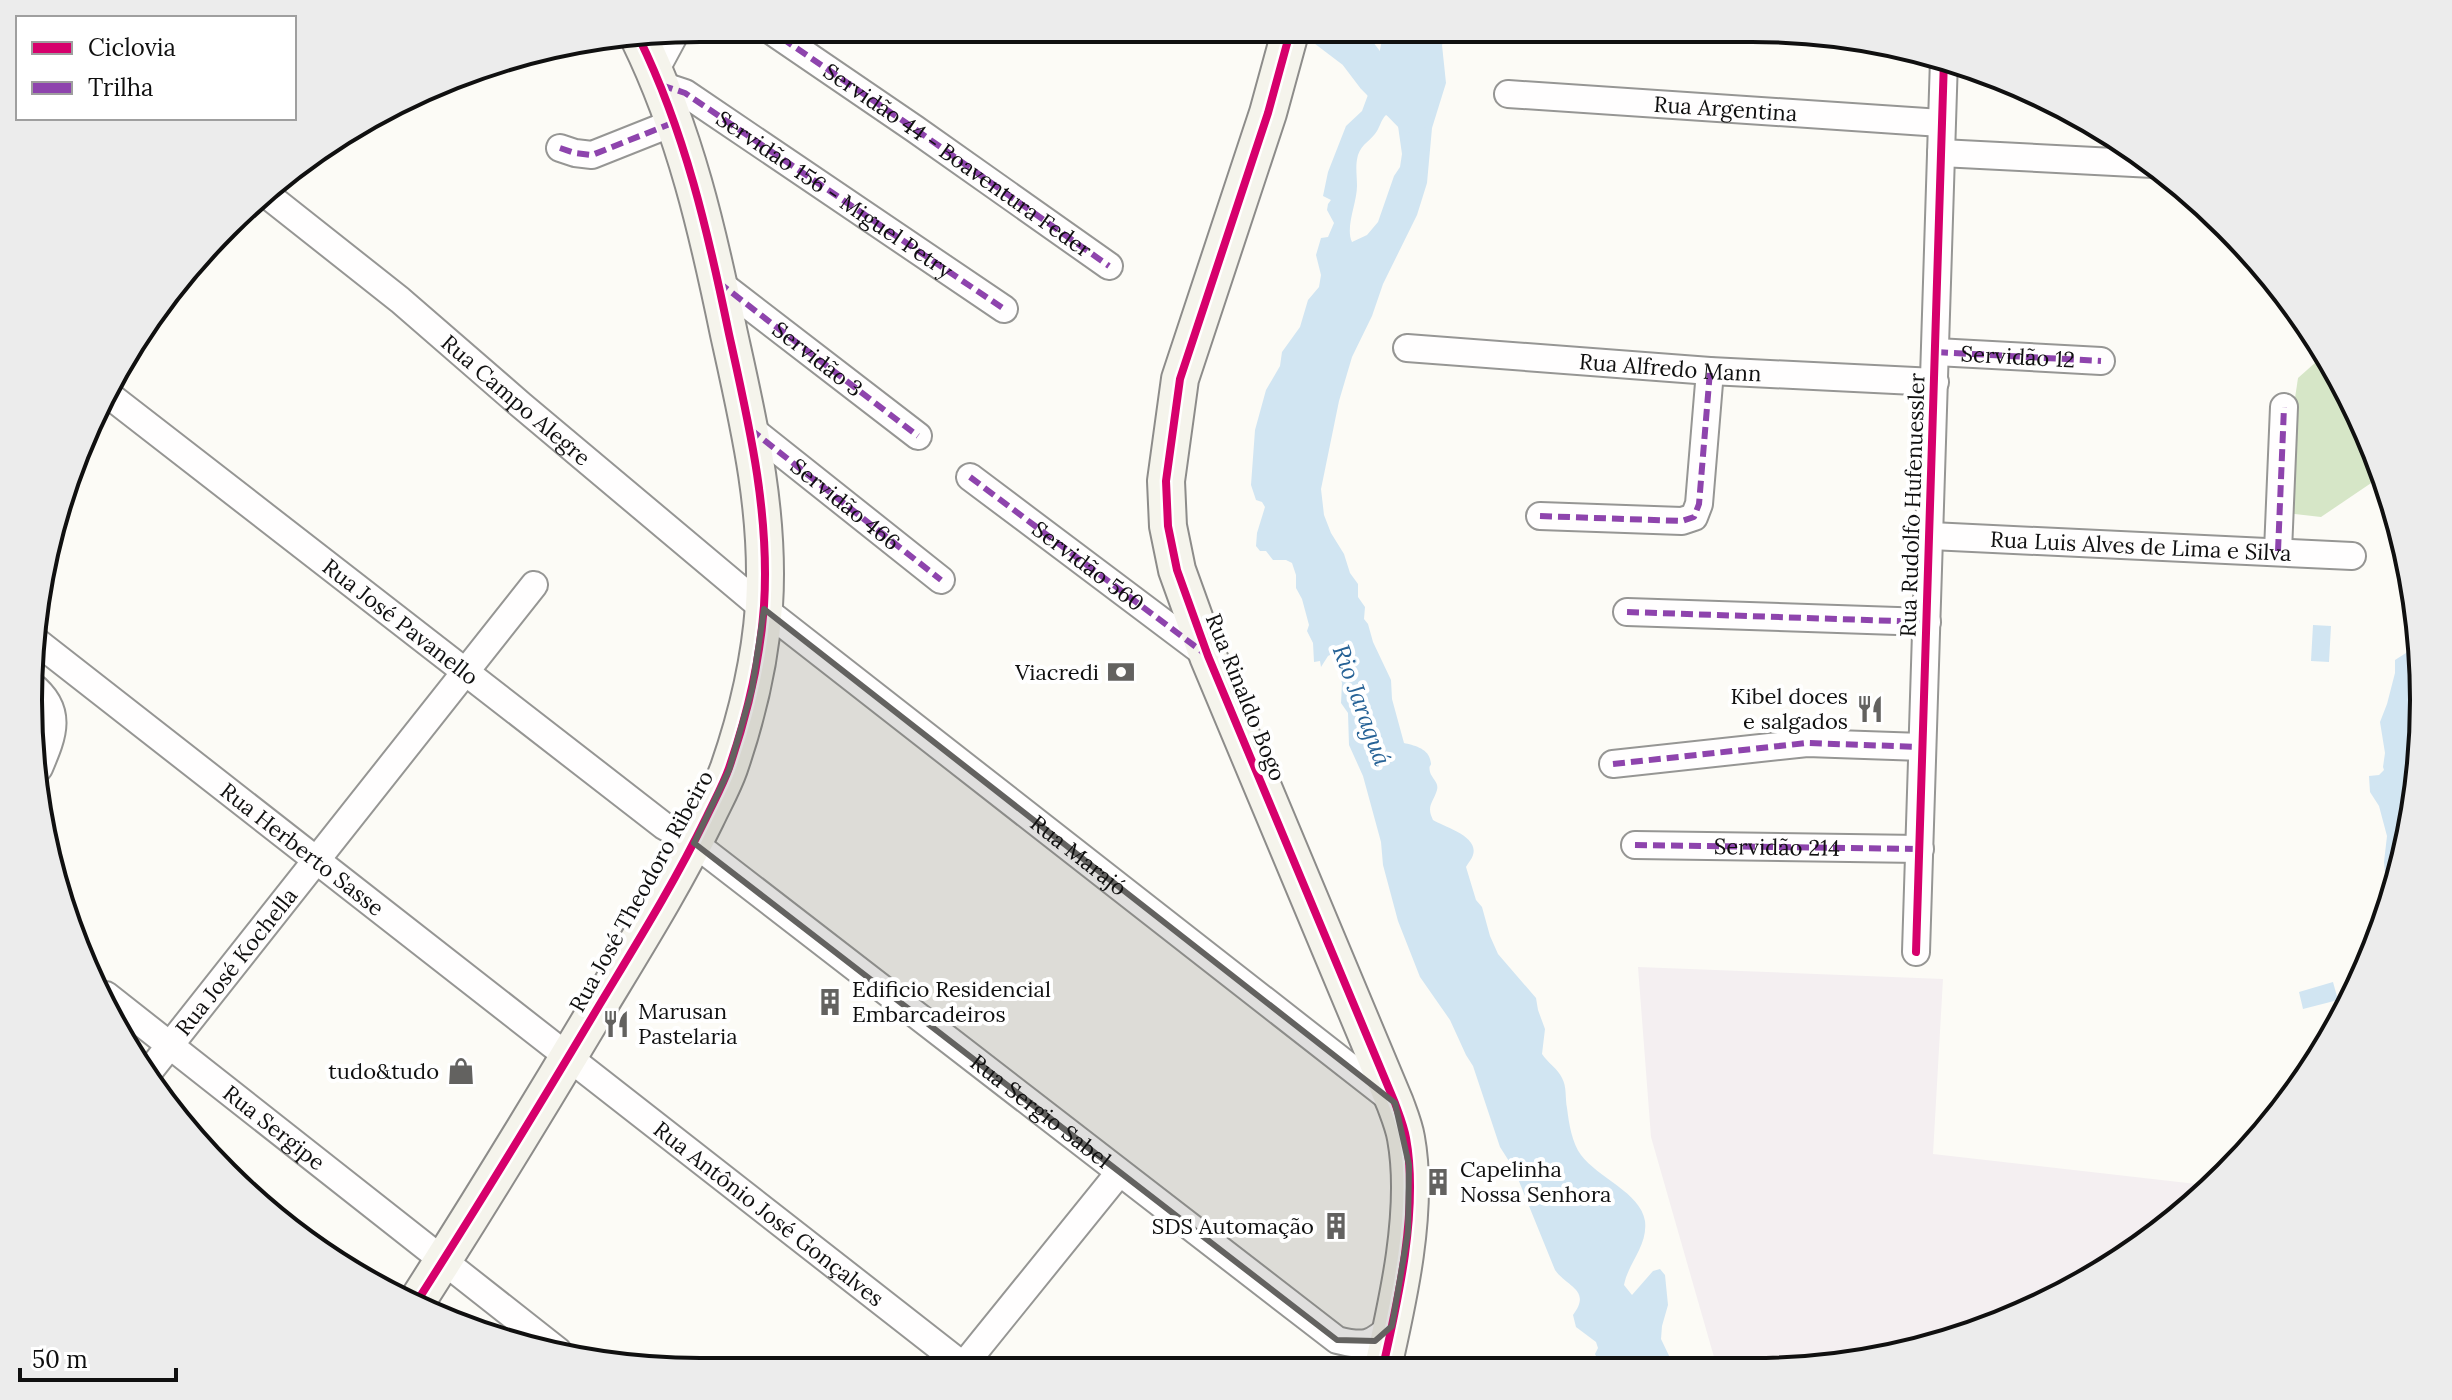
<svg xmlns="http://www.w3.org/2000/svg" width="2452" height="1400" viewBox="0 0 2452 1400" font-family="Lora,serif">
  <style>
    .industrial { fill: #f4eff1 }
    .forest { fill: #d6e6c7 }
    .water { fill: #d1e5f2; fill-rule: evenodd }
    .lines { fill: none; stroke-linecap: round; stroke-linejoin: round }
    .river { stroke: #d1e5f2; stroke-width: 38 }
    .minor-casing { stroke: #969694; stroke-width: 30 }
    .secondary-casing { stroke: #8d8c8a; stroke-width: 40 }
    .minor { stroke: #fffefe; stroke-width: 26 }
    .secondary { stroke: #f5f4ec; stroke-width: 36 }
    .quiet { stroke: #8e44ad; stroke-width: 6; stroke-dasharray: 12 6; stroke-linecap: butt }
    .cycleway-casing { stroke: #fff; stroke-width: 13 }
    .cycleway { stroke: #d6006c; stroke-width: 8 }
    .marked { fill: #636260; fill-opacity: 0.2; stroke: #636260; stroke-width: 6; stroke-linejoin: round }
    .labels { text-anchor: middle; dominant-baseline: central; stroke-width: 8; stroke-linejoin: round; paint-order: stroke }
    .street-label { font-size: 22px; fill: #101010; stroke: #fff }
    .poi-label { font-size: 22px; fill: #101010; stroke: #fff; text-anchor: end }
    .water-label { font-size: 24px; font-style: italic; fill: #266296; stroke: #fff }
    .rim { fill: none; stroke: #101010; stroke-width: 4 }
  </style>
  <rect width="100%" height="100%" fill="#fcfbf6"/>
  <path class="industrial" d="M1638,967L1943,979L1933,1154L2214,1186L2088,1282L1968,1336L1796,1371H1718L1651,1137Z"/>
  <path class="forest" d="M2325,354L2373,442L2383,475L2321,517L2278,512L2298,378Z"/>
  <path class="water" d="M1384,29H1452L1442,45L1446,83L1432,128L1427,183L1417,215L1383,284L1372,316L1352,357L1339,401L1321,489L1324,515L1331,533L1344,554L1350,573L1358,584V597L1365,607L1364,619L1368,624L1373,642L1391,680L1392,699L1404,743C1413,745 1427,748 1430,759C1433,769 1428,762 1430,772C1432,779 1439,782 1437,790C1433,803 1426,806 1433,820C1444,827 1479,836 1473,855C1472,859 1468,863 1466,867L1476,900L1482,907L1490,936L1498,954L1536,998L1538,1010L1545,1029L1542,1054C1548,1063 1558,1069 1562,1078C1567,1087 1565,1098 1567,1108C1569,1124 1572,1143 1581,1155C1597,1177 1641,1193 1645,1221C1648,1246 1628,1263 1624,1285L1632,1295L1653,1271L1660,1269L1665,1275L1668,1305L1662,1326L1661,1339L1672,1362L1679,1371H1612L1613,1366L1610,1361L1598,1360L1595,1354L1598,1348L1596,1342L1576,1327L1573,1315C1592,1290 1567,1287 1555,1270L1514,1169L1500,1147L1473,1066L1466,1055L1450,1020L1420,977L1398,921L1383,865L1381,842L1363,776L1349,745L1348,713L1341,703L1342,683L1334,653L1328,656L1321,667L1320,661L1314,662L1313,643L1307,631L1309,625L1302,599L1296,588V575L1292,563L1286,560H1273L1266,551H1260L1256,546L1257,533L1265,507L1262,502L1256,500L1251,485L1255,430L1266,390L1280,366L1282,352L1300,327L1308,300L1319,287L1321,275L1316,255L1321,238L1328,237L1334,223L1327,210L1328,204L1331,200L1323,196L1328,172L1346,126L1362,111L1375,76ZM1386,115L1394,118L1398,126L1402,154L1400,167L1394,176L1378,222L1367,235L1352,242C1345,227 1357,203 1357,186C1357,175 1355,166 1358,155C1362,143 1372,140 1377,131C1381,124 1381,120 1386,115Z
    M2313,625L2331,626L2329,662L2311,661Z
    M2417,625L2424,700L2411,831L2382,927L2378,922L2377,908L2387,894L2384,862L2387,836L2379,806L2370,792L2369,776L2379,775L2384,770L2383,767L2385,753L2380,722L2387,704L2395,673V660L2406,653Z
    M2333,982L2338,1000L2303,1009L2299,992Z"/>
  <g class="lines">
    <path class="river" d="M1327,29L1356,51L1375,76L1412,114"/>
    <g class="minor-casing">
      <g id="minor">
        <path d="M767,28L915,129L1109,266"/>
        <path d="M655,71L676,32"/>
        <path d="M661,85L685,93L1004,309"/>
        <path id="s1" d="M1508,94L1941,123"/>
        <path d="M560,148L575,153L592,155L675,122"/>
        <path d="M1941,153L2153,164"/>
        <path id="s2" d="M266,194L400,300L521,405L764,609L1392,1100"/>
        <path d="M718,282L918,436"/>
        <path id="s3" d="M1407,348L1710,371L1935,382"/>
        <path d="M1936,352L2101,361"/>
        <path id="s4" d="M110,396L664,826L694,843L1337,1340C1365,1347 1371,1345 1392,1326"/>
        <path id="s5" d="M750,428L941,580"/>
        <path d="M970,477L1208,656"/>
        <path d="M1540,516L1682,521L1694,517L1699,504L1710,371"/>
        <path id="s6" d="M1931,536L2352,556"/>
        <path d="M2278,551L2284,407"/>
        <path d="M1627,612L1927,622"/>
        <path id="s7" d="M36,641L970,1371"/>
        <path d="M30,684C64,710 53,735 39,768"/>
        <path d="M1613,764L1807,743L1922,747"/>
        <path d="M1635,845L1920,849"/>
        <path d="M1916,952L1944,59"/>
        <path id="s8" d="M106,995L558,1351"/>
        <path id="s9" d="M148,1073L534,585"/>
        <path d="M959,1371L1119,1173"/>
      </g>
    </g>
    <g class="secondary-casing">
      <path id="secondary" d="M1291,29L1268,113L1180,379L1166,481L1168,526L1177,570L1208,656L1395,1103C1399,1114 1404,1126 1406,1138C1419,1209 1398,1301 1382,1371
        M416,1303C478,1206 538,1108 597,1009C635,946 674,884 706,818C714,801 723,785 729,768C747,716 760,661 764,606C770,513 749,424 729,334C708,232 685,132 639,38"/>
    </g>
    <use href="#minor" class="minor"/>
    <use href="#secondary" class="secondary"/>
    <g class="quiet">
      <path id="s10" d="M767,28L915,129L1109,266"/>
      <path id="s11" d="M661,85L685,93L1004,309"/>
      <path d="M560,148L575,153L592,155L675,122"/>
      <path id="s12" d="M718,282L918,436"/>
      <path id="s13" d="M1936,352L2101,361"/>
      <path d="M750,429L941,580"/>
      <path id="s14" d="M970,477L1204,653"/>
      <path d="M1540,516L1682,521L1694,517L1699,504L1710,371"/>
      <path d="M2278,551L2284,407"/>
      <path d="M1627,612L1927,622"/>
      <path d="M1613,764L1807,743L1922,747"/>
      <path id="s15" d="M1635,845L1920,849"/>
    </g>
    <g class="cycleway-casing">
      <path id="cycleway" d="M1291,29L1268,113L1180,379L1166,481L1168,526L1177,570L1208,656L1395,1103C1399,1114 1404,1126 1406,1138C1419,1209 1398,1301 1382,1371
        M1916,952L1944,59
        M416,1303C478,1206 538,1108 597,1009C635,946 674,884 706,818C714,801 723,785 729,768C747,716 760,661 764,606C770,513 749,424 729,334C708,232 685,132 639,38"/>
    </g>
    <use href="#cycleway" class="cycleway"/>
  </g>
  <path class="marked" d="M764,609L1395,1103L1409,1165L1408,1232L1392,1326L1375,1341L1337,1340L694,843L729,770L752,689Z"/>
  <defs>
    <g id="bank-bare" transform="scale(2.16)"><path d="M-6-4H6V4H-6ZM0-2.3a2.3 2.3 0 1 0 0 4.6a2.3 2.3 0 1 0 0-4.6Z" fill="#636260" stroke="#fff" stroke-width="2.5" paint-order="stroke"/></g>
    <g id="restaurant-bare" transform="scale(2.16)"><path d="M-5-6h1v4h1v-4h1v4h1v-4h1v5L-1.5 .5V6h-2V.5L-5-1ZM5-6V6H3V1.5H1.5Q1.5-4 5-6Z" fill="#636260" stroke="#fff" stroke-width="2.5" paint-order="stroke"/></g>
    <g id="building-bare" transform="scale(2.16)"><path d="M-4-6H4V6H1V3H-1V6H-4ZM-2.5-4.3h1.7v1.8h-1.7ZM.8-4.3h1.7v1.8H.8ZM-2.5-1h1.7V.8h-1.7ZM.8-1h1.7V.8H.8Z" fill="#636260" stroke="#fff" stroke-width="2.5" paint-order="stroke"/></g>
    <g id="shop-bare" transform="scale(2.16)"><path d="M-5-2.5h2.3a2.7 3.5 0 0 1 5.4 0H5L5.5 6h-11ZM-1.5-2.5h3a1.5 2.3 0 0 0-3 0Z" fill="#636260" stroke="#fff" stroke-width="2.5" paint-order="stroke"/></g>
  </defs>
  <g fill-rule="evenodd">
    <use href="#bank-bare" x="1121" y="672"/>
    <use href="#restaurant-bare" x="1870" y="709"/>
    <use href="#building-bare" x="830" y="1002"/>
    <use href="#restaurant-bare" x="616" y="1024"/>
    <use href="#shop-bare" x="461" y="1071"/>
    <use href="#building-bare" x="1438" y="1182"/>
    <use href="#building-bare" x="1336" y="1226"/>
  </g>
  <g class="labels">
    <g class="street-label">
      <text stroke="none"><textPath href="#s1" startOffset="218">Rua Argentina</textPath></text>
      <text stroke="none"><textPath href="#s10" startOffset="232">Servidão 44 - Boaventura Feder</textPath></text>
      <text stroke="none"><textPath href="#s11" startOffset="206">Servidão 156 - Miguel Petry</textPath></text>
      <text stroke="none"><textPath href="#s13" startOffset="82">Servidão 12</textPath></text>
      <text stroke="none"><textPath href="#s12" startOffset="126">Servidão 3</textPath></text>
      <text stroke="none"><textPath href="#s3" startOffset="264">Rua Alfredo Mann</textPath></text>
      <text stroke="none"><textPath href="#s2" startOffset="324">Rua Campo Alegre</textPath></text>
      <text stroke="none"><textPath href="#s5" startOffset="122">Servidão 466</textPath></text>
      <text transform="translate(1912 505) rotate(-88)">Rua Rudolfo Hufenuessler</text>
      <text stroke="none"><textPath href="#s6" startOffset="210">Rua Luis Alves de Lima e Silva</textPath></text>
      <text stroke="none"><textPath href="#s14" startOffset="148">Servidão 560</textPath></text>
      <text stroke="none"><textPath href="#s4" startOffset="368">Rua José Pavanello</textPath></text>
      <text transform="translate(1246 697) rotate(68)">Rua Rinaldo Bogo</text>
      <text stroke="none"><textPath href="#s15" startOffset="142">Servidão 214</textPath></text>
      <text stroke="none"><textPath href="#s7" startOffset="338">Rua Herberto Sasse</textPath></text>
      <text stroke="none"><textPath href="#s2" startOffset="1048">Rua Marajó</textPath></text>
      <text transform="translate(641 891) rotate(-61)">Rua José Theodoro Ribeiro</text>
      <text stroke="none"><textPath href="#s9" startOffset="142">Rua José Kochella</textPath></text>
      <text stroke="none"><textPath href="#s4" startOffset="1174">Rua Sergio Sabel</textPath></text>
      <text stroke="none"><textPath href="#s8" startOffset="214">Rua Sergipe</textPath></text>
      <text stroke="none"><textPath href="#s7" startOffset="930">Rua Antônio José Gonçalves</textPath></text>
    </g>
    <g class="poi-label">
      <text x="1099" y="672">Viacredi</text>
      <text x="1848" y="696">Kibel doces<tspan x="1848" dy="25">e salgados</tspan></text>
      <text x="852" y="989" text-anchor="start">Edificio Residencial<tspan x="852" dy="25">Embarcadeiros</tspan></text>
      <text x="638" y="1011" text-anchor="start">Marusan<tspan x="638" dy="25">Pastelaria</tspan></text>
      <text x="439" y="1071">tudo&amp;tudo</text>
      <text x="1460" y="1169" text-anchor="start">Capelinha<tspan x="1460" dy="25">Nossa Senhora</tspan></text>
      <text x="1314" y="1226">SDS Automação</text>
    </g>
    <g class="water-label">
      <text transform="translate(1362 705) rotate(70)">Rio Jaraguá</text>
    </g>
  </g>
  <path d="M0 0H2452V1400H0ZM700 42H1752A658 658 0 0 1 2410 700V700A658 658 0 0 1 1752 1358H700A658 658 0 0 1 42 700V700A658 658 0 0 1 700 42Z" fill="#ececec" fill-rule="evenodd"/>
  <path class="rim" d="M700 42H1752A658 658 0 0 1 2410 700V700A658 658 0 0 1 1752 1358H700A658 658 0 0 1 42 700V700A658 658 0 0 1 700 42Z"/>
  <rect x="16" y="16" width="280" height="104" fill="#ffffff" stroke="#9f9f9f" stroke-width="2"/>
  <rect x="32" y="42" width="40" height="12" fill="#d6006c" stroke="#9f9f9f" stroke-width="2"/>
  <text x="88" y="56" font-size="24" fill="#101010">Ciclovia</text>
  <rect x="32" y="82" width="40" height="12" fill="#8e44ad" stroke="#9f9f9f" stroke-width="2"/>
  <text x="88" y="96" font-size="24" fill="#101010">Trilha</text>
  <path d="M20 1368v12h156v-12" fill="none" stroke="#101010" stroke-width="4"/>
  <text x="32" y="1368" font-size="24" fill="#101010" stroke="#ffffff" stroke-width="6" paint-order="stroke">50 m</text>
</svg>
